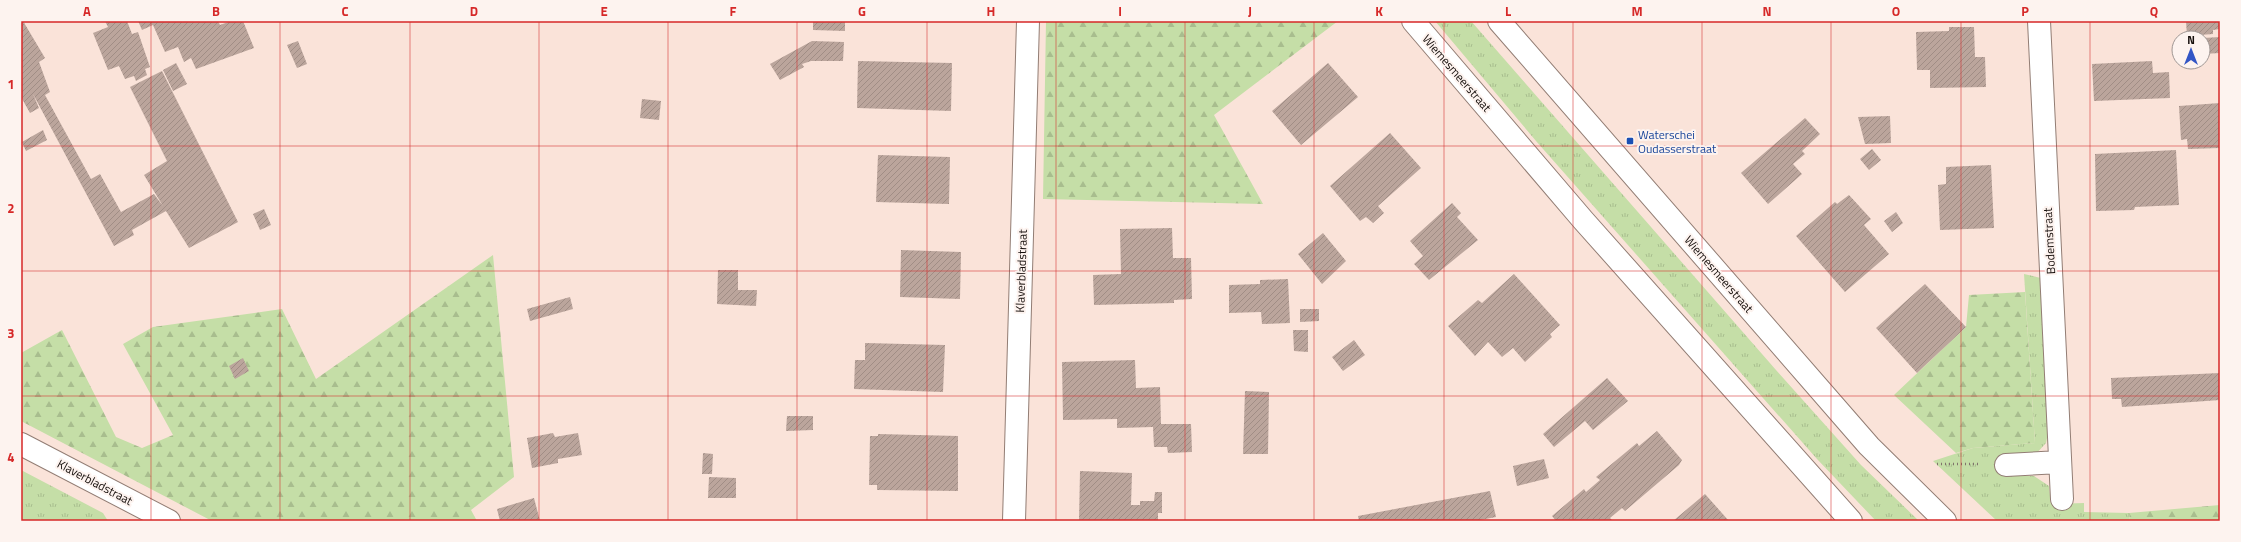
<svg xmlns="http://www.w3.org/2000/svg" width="2241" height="542" viewBox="0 0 2241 542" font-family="'Titillium Web',sans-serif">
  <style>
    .grass { fill: url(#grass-tufts) }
    .forest { fill: url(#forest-firs) }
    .building { fill: url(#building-hatch) }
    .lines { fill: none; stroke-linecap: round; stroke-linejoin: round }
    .minor-casing { stroke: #927d74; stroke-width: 24 }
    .major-casing { stroke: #927d74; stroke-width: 24 }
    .path { stroke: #81736c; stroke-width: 2.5; stroke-dasharray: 1 3; stroke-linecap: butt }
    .minor { stroke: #fff; stroke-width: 22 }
    .major { stroke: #fff; stroke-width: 22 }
    .grid { fill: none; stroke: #d62828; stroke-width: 1; stroke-opacity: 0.55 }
    .transit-dot { fill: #1a4fb4; stroke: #fdf3ef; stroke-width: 1.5 }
    .labels { text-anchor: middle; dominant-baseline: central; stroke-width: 4; stroke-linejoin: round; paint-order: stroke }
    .street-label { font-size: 12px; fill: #150e0b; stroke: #fdf3ef }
    .transit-label { font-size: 12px; fill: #164399; stroke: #fdf3ef; text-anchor: start }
    .neatline { fill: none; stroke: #d62828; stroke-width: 1.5 }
    .grid-label { font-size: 13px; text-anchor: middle; font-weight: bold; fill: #d62828 }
  </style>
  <defs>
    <pattern id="grass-tufts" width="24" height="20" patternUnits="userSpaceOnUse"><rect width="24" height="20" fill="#c5dea7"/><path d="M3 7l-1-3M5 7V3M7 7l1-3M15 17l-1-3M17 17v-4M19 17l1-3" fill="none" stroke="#a8bd8e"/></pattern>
    <pattern id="forest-firs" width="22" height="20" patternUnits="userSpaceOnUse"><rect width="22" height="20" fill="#c5dea7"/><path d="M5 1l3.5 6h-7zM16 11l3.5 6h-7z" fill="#a8bd8e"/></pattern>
    <pattern id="building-hatch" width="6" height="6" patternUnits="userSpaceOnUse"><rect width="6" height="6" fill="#bba59c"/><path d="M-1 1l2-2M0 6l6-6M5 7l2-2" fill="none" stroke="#a08d85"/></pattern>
  </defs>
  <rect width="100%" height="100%" fill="#fae3d9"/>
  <path class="grass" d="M1435,21H1471L1776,370L1861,465L1919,521H1876L1817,459L1536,141Z
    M2024,274L2041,278L2048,433L2046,443L2035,455L2001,458V475L2034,476L2049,486L2051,504L2084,503V512L2129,513L2130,521H1997L1933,461L1973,448L2035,443Z
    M21,470L103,513L108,521H21Z"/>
  <path class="forest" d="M1046,21H1338L1214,115L1263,204L1043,199Z
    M493,255L514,477L471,510L477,521H212L21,421V353L62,330L116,437L142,448L173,435L123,344L153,327L282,309L316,379Z
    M2025,292L2035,443L1973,448L1956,453L1894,395L1966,327L1969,295Z
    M2220,505V521H2130L2129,513Z"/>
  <path class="building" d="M21,21H23L45,58L39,62L50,92L45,95L91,179L100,174L121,212L154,194L163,206L144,175L167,161L130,87L162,71L238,222L189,248L166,211L132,230L134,235L114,246L33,94L39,108L30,113L21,97Z
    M105,21H127L132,34L138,32L150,67L145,69L147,75L136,81L134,76L125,79L119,66L108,70L93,33L108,27Z
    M138,21H218L220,25L231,21H243L254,48L196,69L191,58L184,62L178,47L165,52L153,25L142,30Z
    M813,21H845V31L813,30Z
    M2186,21H2220V29L2213,30V34L2187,36Z
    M1949,27H1974L1975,57H1985L1986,87L1930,88V70H1917L1916,32L1949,31Z
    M2220,37V53L2203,54V38Z
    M298,41L307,64L297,68L287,45Z
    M812,41L844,42L843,61H811L802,64L804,67L780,80L770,64Z
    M858,61L952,63L951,111L857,108Z
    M2152,61L2153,73L2169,72L2170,98L2094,101L2092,64Z
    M176,63L187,84L173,91L163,70Z
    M1328,63L1358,97L1301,145L1272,111Z
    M642,99L661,101L659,120L640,118Z
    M2220,103V148L2188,149L2187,139L2181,140L2179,106Z
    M1890,116L1891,143L1865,144L1858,117Z
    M1805,118L1820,134L1802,151L1805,154L1793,164L1802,174L1768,204L1741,173Z
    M43,130L47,140L26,151L22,142Z
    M1390,133L1421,168L1378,206L1384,213L1373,223L1366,217L1360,221L1330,186Z
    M1872,149L1881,160L1869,170L1860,159Z
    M2176,150L2179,205L2135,207L2134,210L2096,211L2095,154Z
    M878,155L950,157L949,204L876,202Z
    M1991,165L1994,228L1940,230L1938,185L1946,184V167Z
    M1849,195L1871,219L1864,225L1889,254L1845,292L1796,236L1835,202L1837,204Z
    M1452,203L1461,213L1457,217L1478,240L1429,280L1414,264L1423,256L1410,241Z
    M264,209L271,225L260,230L253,214Z
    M1896,212L1903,223L1892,232L1884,221Z
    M1172,228L1173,258H1191L1192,299L1174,300V303L1094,305L1093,275L1121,274L1120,229Z
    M1323,233L1346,261L1322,284L1298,254Z
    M901,250L961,252L960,299L900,297Z
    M718,270H738V290H757L756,306L717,304Z
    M1514,274L1560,325L1550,334L1552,337L1525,362L1513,348L1502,357L1488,342L1475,356L1448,326L1478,300L1482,303Z
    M1288,279L1290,323L1262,324L1261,312L1229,313V285L1260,284V280Z
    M1925,284L1966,327L1917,373L1876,328Z
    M570,297L573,309L530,321L527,309Z
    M1300,309H1319V321L1300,322Z
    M1293,330H1308V352L1294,351Z
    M1354,340L1365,355L1343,371L1332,357Z
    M865,343L945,345L943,392L854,389L855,360H865Z
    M243,358L249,371L235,379L229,366Z
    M1135,360L1136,388L1160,387L1161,424H1191L1192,452L1168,453L1167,447H1154L1153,427L1117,428V419L1063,420L1062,362Z
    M2220,373V400L2122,407L2121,399H2112L2111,378Z
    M1607,378L1628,401L1593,430L1585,421L1554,447L1543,434Z
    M1245,391L1269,392L1268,454H1243Z
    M787,416H813V430L786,431Z
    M1657,431L1682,460L1679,465L1625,511L1622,508L1610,518L1612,520L1610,521H1556L1552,516L1584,489L1586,492L1600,480L1596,477L1637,443L1639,446Z
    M553,433L555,437L578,433L582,455L558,459V463L532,468L527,438Z
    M878,434L958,436V491L877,490V485H869L870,436H878Z
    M703,453L713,454L712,474H702Z
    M1544,459L1549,478L1517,486L1513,466Z
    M1080,471L1132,473L1131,505H1140V501H1154L1155,492H1162V513H1158V521H1079Z
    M709,477L736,478V498H708Z
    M1490,491L1496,517L1475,521H1359L1358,516Z
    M1705,494L1729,521H1673Z
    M534,498L540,521H500L497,509Z"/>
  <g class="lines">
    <g class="minor-casing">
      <path id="minor" d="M2039,21L2062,499
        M21,444L169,521
        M2006,465L2060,462
        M1014,521L1028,21"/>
    </g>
    <g class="major-casing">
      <path id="major" d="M1413,21L1583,220L1851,521
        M1499,21L1869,446L1945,521"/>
    </g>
    <path class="path" d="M1937,464H1980"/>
    <use href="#minor" class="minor"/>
    <use href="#major" class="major"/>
  </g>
  <path class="grid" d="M151,21V521M280,21V521M410,21V521M539,21V521M668,21V521M797,21V521M927,21V521M1056,21V521M1185,21V521M1314,21V521M1444,21V521M1573,21V521M1702,21V521M1831,21V521M1961,21V521M2090,21V521M21,146H2220M21,271H2220M21,396H2220"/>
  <rect class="transit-dot" x="1626" y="137" width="8" height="8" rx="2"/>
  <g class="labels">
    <g class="street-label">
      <text transform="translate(1457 73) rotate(49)">Wiemesmeerstraat</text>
      <text transform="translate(2049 241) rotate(-93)">Bodemstraat</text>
      <text transform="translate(1021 271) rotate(-88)">Klaverbladstraat</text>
      <text transform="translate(1719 274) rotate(49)">Wiemesmeerstraat</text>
      <text transform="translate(95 482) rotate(28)">Klaverbladstraat</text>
    </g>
    <g class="transit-label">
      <text x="1638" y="134">Waterschei<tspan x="1638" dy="14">Oudasserstraat</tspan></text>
    </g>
  </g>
  <rect width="2241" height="542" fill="none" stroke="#fdf3ef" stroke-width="44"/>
  <g transform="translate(2191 50)"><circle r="19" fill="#fdf3ef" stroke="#a09794"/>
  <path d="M0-3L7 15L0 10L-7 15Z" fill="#3255c5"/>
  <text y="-6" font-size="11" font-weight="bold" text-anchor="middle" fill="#150e0b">N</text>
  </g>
  <rect x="22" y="22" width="2197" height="498" class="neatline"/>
  <g class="grid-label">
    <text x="87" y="16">A</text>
    <text x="216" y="16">B</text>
    <text x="345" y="16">C</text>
    <text x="474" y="16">D</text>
    <text x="604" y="16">E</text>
    <text x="733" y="16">F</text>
    <text x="862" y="16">G</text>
    <text x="991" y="16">H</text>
    <text x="1120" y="16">I</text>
    <text x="1250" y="16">J</text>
    <text x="1379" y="16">K</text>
    <text x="1508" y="16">L</text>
    <text x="1637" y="16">M</text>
    <text x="1767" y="16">N</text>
    <text x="1896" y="16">O</text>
    <text x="2025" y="16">P</text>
    <text x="2154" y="16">Q</text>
    <text x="11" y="89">1</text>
    <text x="11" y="213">2</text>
    <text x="11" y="338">3</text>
    <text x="11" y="462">4</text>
  </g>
</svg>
